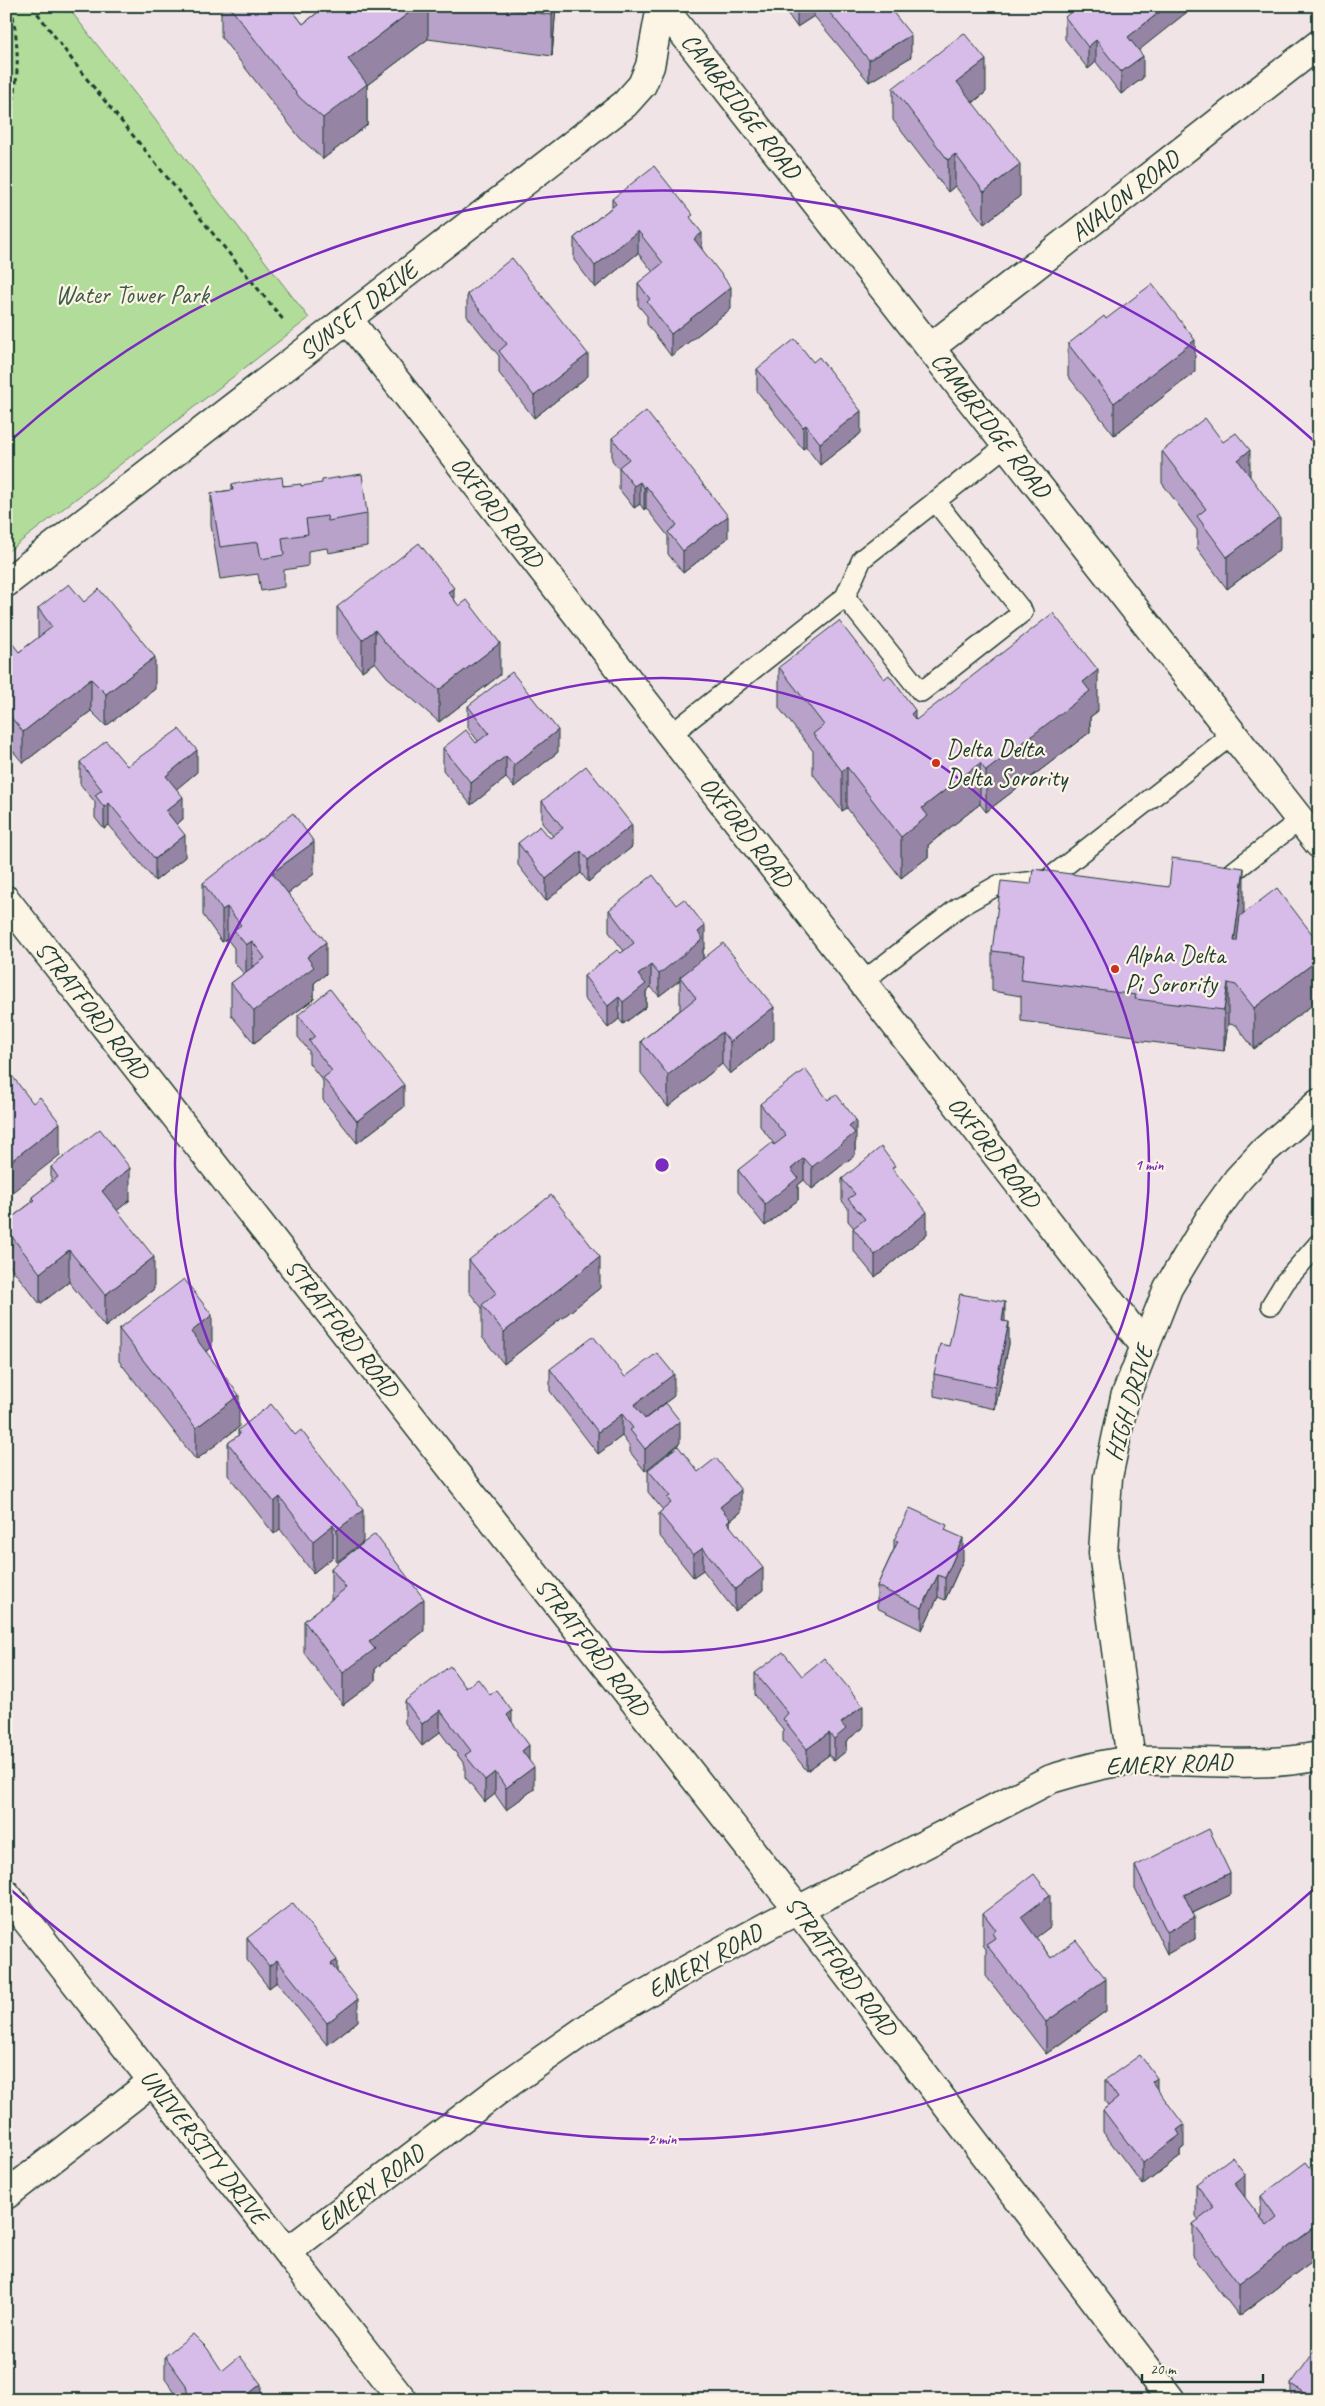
<svg xmlns="http://www.w3.org/2000/svg" width="1325" height="2406" viewBox="0 0 1325 2406" font-family="Caveat,sans-serif">
  <style>
    .green { fill: #b1dc99; stroke: #688c66 }
    .lines { fill: none; stroke-linecap: round; stroke-linejoin: round }
    .service-casing { stroke: #1f3d34; stroke-width: 22 }
    .minor-casing { stroke: #1f3d34; stroke-width: 31 }
    .path { stroke: #1f3d34; stroke-width: 3; stroke-dasharray: 5 4; stroke-linecap: butt }
    .service { stroke: #fcf5e5; stroke-width: 19 }
    .minor { stroke: #fcf5e5; stroke-width: 28 }
    .wall { fill: #b9a2c9; stroke: #1f3d34 }
    .shaded-wall { fill: #9684a4; stroke: #1f3d34 }
    .building { fill: #d7bcea; stroke: #1f3d34 }
    .ring { fill: none; stroke: #7b2cbf; stroke-width: 2.5 }
    .poi-dot { fill: #c8321e; stroke: #fcf5e5; stroke-width: 2 }
    .labels { text-anchor: middle; dominant-baseline: central; stroke-width: 4.5; stroke-linejoin: round; paint-order: stroke }
    .street-label { font-size: 25px; fill: #1f3d34; stroke: #fcf5e5 }
    .park-label { font-size: 25px; fill: #3c5d48; stroke: #fcf5e5 }
    .poi-label { font-size: 25px; fill: #1f3d34; stroke: #fcf5e5; text-anchor: start }
    .centre { fill: #7b2cbf; stroke: #fcf5e5; stroke-width: 2.5 }
    .ring-label { font-size: 15px; text-anchor: middle; font-weight: bold; fill: #7b2cbf; stroke: #fcf5e5; stroke-width: 4.5; stroke-linejoin: round; paint-order: stroke }
  </style>
  <rect width="100%" height="100%" fill="#f1e4e6"/>
  <filter id="ink" filterUnits="userSpaceOnUse"><feTurbulence type="fractalNoise" baseFrequency=".02" numOctaves="2"/><feDisplacementMap in="SourceGraphic" scale="10" xChannelSelector="R" yChannelSelector="G"/><feConvolveMatrix kernelMatrix="1 2 1 2 8 2 1 2 1" color-interpolation-filters="sRGB"/></filter>
  <g filter="url(#ink)">
    <path class="green" d="M6,6H67L309,318L6,553Z"/>
    <g class="lines">
      <g class="service-casing">
        <path id="service" d="M845,597L921,692L1023,612L935,501
          M670,735L845,597L862,559L1007,445
          M1220,882L1300,820
          M862,982L959,907L998,885L1047,880L1233,734
          M1271,1305L1285,1282L1319,1243"/>
      </g>
      <g class="minor-casing">
        <path id="minor" d="M662,6L1319,844
          M348,319L1144,1345
          M930,348L1319,44
          M6,583L625,104L642,85L650,66L661,6
          M6,900L798,1910L1171,2400
          M1131,1761L1103,1553L1108,1477L1125,1397L1168,1288L1210,1218L1238,1179L1264,1151L1319,1103
          M6,1894L403,2400
          M6,2195L153,2081
          M287,2252L499,2090L592,2025L677,1975L769,1925L1051,1779C1078,1771 1105,1762 1133,1761C1194,1759 1258,1769 1319,1756"/>
      </g>
      <path class="path" d="M32,6L82,73L285,322
        M6,127C20,88 20,47 11,6"/>
      <use href="#service" class="service"/>
      <use href="#minor" class="minor"/>
    </g>
    <path class="wall" d="M221,6H289L303,24L326,6H556L552,56L428,39L367,85V125L323,159L300,138L221,37Z
      M782,6H888L911,57L869,82L814,16L797,27Z
      M1187,6V12L1138,50L1143,78L1121,94L1096,62L1088,69L1065,39V17Z
      M893,88L986,92L973,103L1020,196L984,224L955,186L948,192L893,120Z
      M612,199L693,221L702,250L731,309L671,356L647,324V316L638,305V283L653,272L638,253L595,288L574,260V238L612,207Z
      M467,294L588,376L534,418L499,373V356L467,316Z
      M1068,344L1195,372L1114,435L1068,376Z
      M757,369L861,433L820,465L806,447L803,449L757,391Z
      M612,438L728,538L683,573L668,554V536L646,508L644,510L640,504L634,508L619,489V469L612,460Z
      M1162,451L1250,477L1280,549L1227,589L1197,548V530L1162,483Z
      M232,484L301,486L367,514V546L328,553L327,548L308,551V566L284,570V587L261,591L258,574L220,579L211,525V493L232,490Z
      M454,599L500,675L439,722L387,677L375,662L362,671L337,639V607Z
      M84,602L155,689L106,726L91,711L23,763L6,743V647L19,652L38,638V608Z
      M779,667L884,679L916,720L1098,711L1090,717V732L986,812L980,804L928,845V857L901,878L847,808L842,811L813,774V751L779,708Z
      M468,706L558,752L514,787L506,778L471,805L443,770V748L476,743L478,741L468,728Z
      M80,762L197,772L176,789L183,819L177,824L185,857L155,881L109,825L104,829L95,818V802L80,784Z
      M542,801L632,847L588,882L581,873L546,901L518,865V843L550,838L553,836L542,823Z
      M314,874L288,893L326,974L314,983V999L254,1043L231,1015V983L244,974L234,962V948L227,939L222,942L203,915V883Z
      M1244,909L1243,913L1319,943V1000L1254,1049L1236,1025L1228,1024L1224,1051L1135,1040V1036L1021,1021V996L992,991V951Z
      M609,910L705,948L703,949V959L774,1039L730,1074L722,1064L668,1107L641,1073V1041L680,1010V980L659,996L651,987L646,991V1007L623,1024L619,1019L608,1028L584,998V976L624,951L609,932Z
      M298,1015L404,1107L357,1143L323,1100V1081L309,1063V1051L298,1037Z
      M760,1104L856,1142L855,1143V1155L812,1189L804,1180L798,1185V1200L765,1226L738,1192V1170L775,1145L760,1126Z
      M51,1167L130,1200L117,1210L154,1289L105,1327L69,1282L40,1304L6,1261V1222L32,1202V1197L51,1183Z
      M895,1172L927,1234L875,1277L853,1250V1228H854L848,1221V1208L842,1201V1179Z
      M469,1260L600,1288L504,1364L482,1337V1308L469,1292Z
      M1005,1321L1009,1344L995,1409L934,1396V1374L949,1346Z
      M119,1329L212,1347L206,1352L239,1427L196,1460L119,1361Z
      M550,1369L625,1377L674,1396L645,1419L680,1443L645,1471L630,1452V1447L622,1436L598,1454L550,1391Z
      M238,1430L363,1542L337,1562L333,1557L313,1573L280,1529L274,1534L228,1475V1443L238,1436Z
      M648,1470L698,1472L741,1512L730,1521V1526L763,1590L735,1611L703,1570L693,1577L659,1535V1513L663,1510L648,1492Z
      M947,1531L963,1560L945,1600L938,1597L922,1630L877,1608V1586L894,1549V1540Z
      M331,1568L424,1631L375,1669V1681L343,1705L304,1653V1621L331,1600Z
      M755,1673L802,1676L863,1728L846,1741V1751L834,1761L829,1755L807,1771L783,1741V1729L755,1695Z
      M466,1688L512,1722L529,1761L534,1789L506,1810L495,1794L485,1802L465,1777V1765L440,1732L422,1746L405,1723V1701Z
      M1135,1866L1230,1895L1193,1913L1195,1939L1167,1954L1135,1888Z
      M983,1913L1050,1927L1036,1937L1051,1958L1106,2011L1046,2054L986,1976V1949L983,1945Z
      M247,1938L337,1971L358,2021L327,2045L277,1982L269,1988L247,1960Z
      M1105,2080L1157,2089L1184,2147L1180,2150V2157L1143,2185L1103,2132V2110L1108,2106L1105,2102Z
      M1319,2179V2256L1239,2316L1193,2256V2224L1199,2220L1196,2216V2184L1245,2198L1261,2218V2196Z
      M165,2356L222,2371L261,2400H180L165,2379Z
      M1291,2384L1319,2400H1291Z"/>
    <path class="shaded-wall" d="M418,6H428V39L367,85V125L323,159V118L348,59Z
      M553,6H556L552,56V15Z
      M797,6H814V16L797,27Z
      M1167,6H1187V12L1128,59V37Z
      M911,35V57L869,82V60Z
      M1096,40V62L1088,69V47Z
      M1143,56V78L1121,94V72Z
      M986,60V92L957,114V82Z
      M955,154V186L948,192V160Z
      M1020,164V196L984,224V192Z
      M638,231V253L595,288V266Z
      M702,233V255L694,239Z
      M731,287V309L671,356V334Z
      M1195,340V372L1114,435V403Z
      M588,354V376L534,418V396Z
      M861,411V433L820,465V443Z
      M806,425V447L803,449V427Z
      M1250,450V482L1238,460Z
      M640,482V504L634,508V486Z
      M646,486V508L644,510V488Z
      M728,516V538L683,573V551Z
      M1280,517V549L1227,589V557Z
      M454,588V620L448,592Z
      M375,630V662L362,671V640Z
      M500,643V675L439,722V690Z
      M155,657V689L106,726V694Z
      M1098,670V711L1090,717V732L986,812V771L1083,682Z
      M91,679V711L23,763V732Z
      M915,710V751L911,714Z
      M558,730V752L514,787V765Z
      M197,750V772L166,798V776Z
      M506,756V778L471,805V783Z
      M980,763V804L928,845V857L901,878V837L922,808Z
      M847,767V808L842,811V771Z
      M183,797V819L166,833V811Z
      M109,803V825L104,829V807Z
      M632,825V847L588,882V860Z
      M185,835V857L155,881V859Z
      M314,842V874L272,905V873Z
      M581,851V873L546,901V879Z
      M1244,868V909L1234,982V941Z
      M227,907V939L222,942V910Z
      M705,926V948L703,949V961L680,977V980L659,996V974L698,932Z
      M252,941V973L246,977V945Z
      M326,942V974L314,983V999L254,1043V1011L307,957Z
      M1319,959V1000L1254,1049V1008Z
      M651,965V987L646,991V1007L623,1024V1002L638,975Z
      M1228,983V1024L1224,1051V1010Z
      M619,997V1019L608,1028V1006Z
      M774,1007V1039L730,1074V1042Z
      M722,1032V1064L668,1107V1075Z
      M404,1085V1107L357,1143V1121Z
      M856,1120V1142L855,1143V1155L812,1189V1167L849,1126Z
      M60,1123V1155L6,1197V1165Z
      M804,1158V1180L798,1185V1200L765,1226V1204L791,1169Z
      M130,1168V1200L102,1223V1191Z
      M927,1212V1234L875,1277V1255Z
      M69,1250V1282L40,1304V1273Z
      M154,1257V1289L105,1327V1295Z
      M600,1257V1288L504,1364V1332Z
      M1005,1302V1325L1002,1321Z
      M212,1315V1347L191,1364V1332Z
      M1009,1322V1344L995,1409V1387Z
      M674,1374V1396L634,1427V1405Z
      M239,1395V1427L196,1460V1428Z
      M622,1414V1436L598,1454V1432Z
      M680,1421V1443L645,1471V1449Z
      M741,1490V1512L730,1521V1541L720,1507Z
      M280,1497V1529L274,1534V1502Z
      M363,1510V1542L337,1562V1530Z
      M333,1525V1557L313,1573V1541Z
      M963,1538V1560L945,1600V1578Z
      M703,1548V1570L693,1577V1555Z
      M763,1568V1590L735,1611V1589Z
      M938,1575V1597L922,1630V1608Z
      M424,1599V1631L375,1669V1681L343,1705V1673L369,1642Z
      M863,1706V1728L846,1741V1751L834,1761V1739L841,1723Z
      M440,1710V1732L422,1746V1724Z
      M512,1711V1733L507,1715Z
      M829,1733V1755L807,1771V1749Z
      M529,1745V1767L522,1751Z
      M534,1767V1789L506,1810V1788Z
      M495,1772V1794L485,1802V1780Z
      M1230,1873V1895L1184,1917V1895Z
      M1050,1895V1927L1021,1949V1917Z
      M1195,1917V1939L1167,1954V1932Z
      M277,1960V1982L269,1988V1966Z
      M337,1960V1982L331,1964Z
      M1106,1979V2011L1046,2054V2022Z
      M358,1999V2021L327,2045V2023Z
      M1157,2078V2100L1152,2082Z
      M1184,2125V2147L1180,2150V2157L1143,2185V2163L1177,2130Z
      M1245,2174V2206L1234,2183Z
      M1319,2224V2256L1239,2316V2284Z
      M261,2384V2400H241Z"/>
    <path class="building" d="M229,6H289L303,24L326,6H418L348,59L367,84L323,118L300,98Z
      M485,6H553L552,15Z
      M824,6H888L911,35L869,60Z
      M1078,6H1167L1128,37L1143,56L1121,72L1096,40L1088,47L1065,17Z
      M964,33L986,60L957,82L1020,164L984,192L955,154L948,160L893,88Z
      M654,166L693,215L690,217L702,233L694,239L731,287L671,334L647,302L650,299L638,283L663,263L638,231L595,266L574,238L616,204L612,199Z
      M512,258L588,354L534,396L499,351L507,344L467,294Z
      M1152,284L1195,340L1114,403L1068,344L1104,316L1106,319Z
      M795,339L813,362L819,357L861,411L820,443L806,425L803,427L757,369Z
      M646,411L728,516L683,551L668,532L677,525L646,486L644,488L640,482L634,486L619,467L629,459L612,438Z
      M1205,418L1223,442L1236,433L1250,450L1238,460L1280,517L1227,557L1197,516L1206,509L1162,451Z
      M362,474L367,514L328,521L327,516L306,519L308,534L282,538L284,555L261,559L258,542L220,547L211,493L233,490L232,484L282,477L283,486L301,484V486L322,483V480Z
      M419,543L454,588L448,592L459,606L467,600L500,643L439,690L387,645L375,630L362,640L337,607Z
      M69,584L84,602L99,589L155,657L106,694L91,679L23,732L6,711V647L12,643L19,652L52,627L38,608Z
      M1053,613L1098,670L1083,682L1090,691L986,771L980,763L922,808L928,816L901,837L847,767L842,771L813,734L824,725L779,667L839,621L884,679L889,675L915,710L911,714L916,720Z
      M512,672L558,730L514,765L506,756L471,783L443,748L466,730L476,743L489,733L468,706Z
      M179,729L197,750L166,776L183,797L166,811L185,835L155,859L109,803L104,807L95,795L102,790L80,762L106,741L127,766Z
      M586,766L632,825L588,860L581,851L546,879L518,843L540,826L550,838L563,828L542,801Z
      M293,813L314,842L272,873L326,942L307,957L314,967L254,1011L231,983L265,958L252,941L246,945L234,930L241,925L227,907L222,910L203,883Z
      M1172,858L1244,868L1234,941H1237L1240,916L1277,888L1319,943V959L1254,1008L1236,985L1228,983L1224,1010L1135,999L1136,995L1021,980L1024,955L992,951L1001,881L1031,884L1033,869L1169,887Z
      M653,875L676,905L684,899L705,926L698,932L703,939L659,974L651,965L638,975L646,984L623,1002L619,997L608,1006L584,976L617,950L621,953L634,943L609,910Z
      M723,943L774,1007L730,1042L722,1032L668,1075L641,1041L696,998L680,977Z
      M330,989L404,1085L357,1121L323,1078L332,1071L309,1041L315,1036L298,1015Z
      M6,1068L33,1103L40,1097L60,1123L6,1165Z
      M805,1069L828,1100L836,1094L856,1120L849,1126L855,1133L812,1167L804,1158L791,1169L798,1178L765,1204L738,1170L772,1143L774,1145L786,1136L760,1104Z
      M100,1129L130,1168L102,1191L154,1257L105,1295L69,1250L40,1273L6,1229V1222L35,1200L32,1197L58,1177L51,1167Z
      M881,1147L895,1166L892,1168L927,1212L875,1255L853,1228L865,1219L848,1199L855,1194L842,1179Z
      M551,1195L600,1257L504,1332L482,1305L496,1293L469,1260Z
      M184,1279L212,1315L191,1332L239,1395L196,1428L119,1329Z
      M960,1294L1005,1302L1002,1321L1009,1322L995,1387L934,1374L940,1344L949,1346Z
      M593,1336L625,1377L657,1353L674,1374L634,1405L645,1419L666,1403L680,1421L645,1449L630,1430L633,1428L622,1414L598,1432L550,1369Z
      M271,1404L295,1435L301,1430L363,1510L337,1530L333,1525L313,1541L280,1497L274,1502L228,1443L240,1434L238,1430Z
      M678,1446L698,1472L716,1458L741,1490L720,1507L730,1519L727,1522L763,1568L735,1589L703,1548L693,1555L659,1513L671,1503L667,1498L670,1496L648,1470Z
      M910,1508L947,1525L945,1530L963,1538L945,1578L938,1575L922,1608L877,1586L898,1541L894,1540Z
      M375,1534L424,1599L369,1642L375,1649L343,1673L304,1621L346,1588L331,1568Z
      M783,1652L802,1676L824,1658L863,1706L841,1723L846,1729L834,1739L829,1733L807,1749L783,1719L788,1713L755,1673Z
      M450,1666L466,1688L478,1679L490,1695L496,1690L512,1711L507,1715L529,1745L522,1751L534,1767L506,1788L495,1772L485,1780L465,1755L471,1751L440,1710L422,1724L405,1701Z
      M1209,1829L1230,1873L1184,1895L1195,1917L1167,1932L1135,1866Z
      M1034,1874L1050,1895L1021,1917L1051,1958L1076,1940L1106,1979L1046,2022L986,1944L995,1938L992,1933L996,1930L983,1913Z
      M293,1903L337,1960L331,1964L358,1999L327,2023L277,1960L269,1966L247,1938Z
      M1140,2055L1157,2078L1152,2082L1184,2125L1177,2130L1180,2135L1143,2163L1103,2110L1118,2098L1105,2080Z
      M1232,2157L1245,2174L1234,2183L1267,2226L1277,2218L1261,2196L1306,2162L1319,2179V2224L1239,2284L1193,2224L1214,2208L1196,2184Z
      M193,2334L207,2348L222,2371L240,2356L261,2384L241,2400H184L188,2396L186,2385L165,2356Z
      M1319,2345V2400H1314L1291,2384Z"/>
  </g>
  <g class="ring">
    <circle cx="662" cy="1165" r="487"/>
    <path d="M1314 1889A974 974 0 0 1 10 1889M10 441A974 974 0 0 1 1314 441"/>
  </g>
  <g class="poi-dot">
    <circle cx="936" cy="763" r="5"/>
    <circle cx="1115" cy="969" r="5"/>
  </g>
  <g class="labels">
    <g class="street-label">
      <text transform="translate(741 106) rotate(52)">CAMBRIDGE ROAD</text>
      <text transform="translate(1125 196) rotate(-38)">AVALON ROAD</text>
      <text transform="translate(358 311) rotate(-38)">SUNSET DRIVE</text>
      <text transform="translate(991 425) rotate(52)">CAMBRIDGE ROAD</text>
      <text transform="translate(497 512) rotate(52)">OXFORD ROAD</text>
      <text transform="translate(746 832) rotate(52)">OXFORD ROAD</text>
      <text transform="translate(92 1010) rotate(52)">STRATFORD ROAD</text>
      <text transform="translate(994 1152) rotate(52)">OXFORD ROAD</text>
      <text transform="translate(342 1328) rotate(52)">STRATFORD ROAD</text>
      <text transform="translate(1129 1403) rotate(-74)">HIGH DRIVE</text>
      <text transform="translate(592 1647) rotate(52)">STRATFORD ROAD</text>
      <text transform="translate(1169 1764) rotate(-2)">EMERY ROAD</text>
      <text transform="translate(705 1961) rotate(-29)">EMERY ROAD</text>
      <text transform="translate(841 1966) rotate(53)">STRATFORD ROAD</text>
      <text transform="translate(204 2147) rotate(52)">UNIVERSITY DRIVE</text>
      <text transform="translate(371 2188) rotate(-37)">EMERY ROAD</text>
    </g>
    <g class="park-label">
      <text x="132" y="295">Water Tower Park</text>
    </g>
    <g class="poi-label">
      <text x="946" y="749">Delta Delta<tspan x="946" dy="29">Delta Sorority</tspan></text>
      <text x="1125" y="955">Alpha Delta<tspan x="1125" dy="29">Pi Sorority</tspan></text>
    </g>
  </g>
  <circle cx="662" cy="1165" r="8" class="centre"/>
  <g class="ring-label">
    <text x="1149" y="1170">1 min</text>
    <text x="662" y="2144">2 min</text>
  </g>
  <rect width="1325" height="2406" fill="none" stroke="#fcf5e5" stroke-width="25"/>
  <rect x="12" y="12" width="1300" height="2381" fill="none" stroke="#1f3d34" stroke-width="2" filter="url(#ink)"/>
  <path d="M1142 2374v8h121v-8" fill="none" stroke="#1f3d34" stroke-width="2.5"/>
  <text x="1150" y="2374" font-size="15" fill="#1f3d34" stroke="#fcf5e5" stroke-width="4" paint-order="stroke">20 m</text>
</svg>
